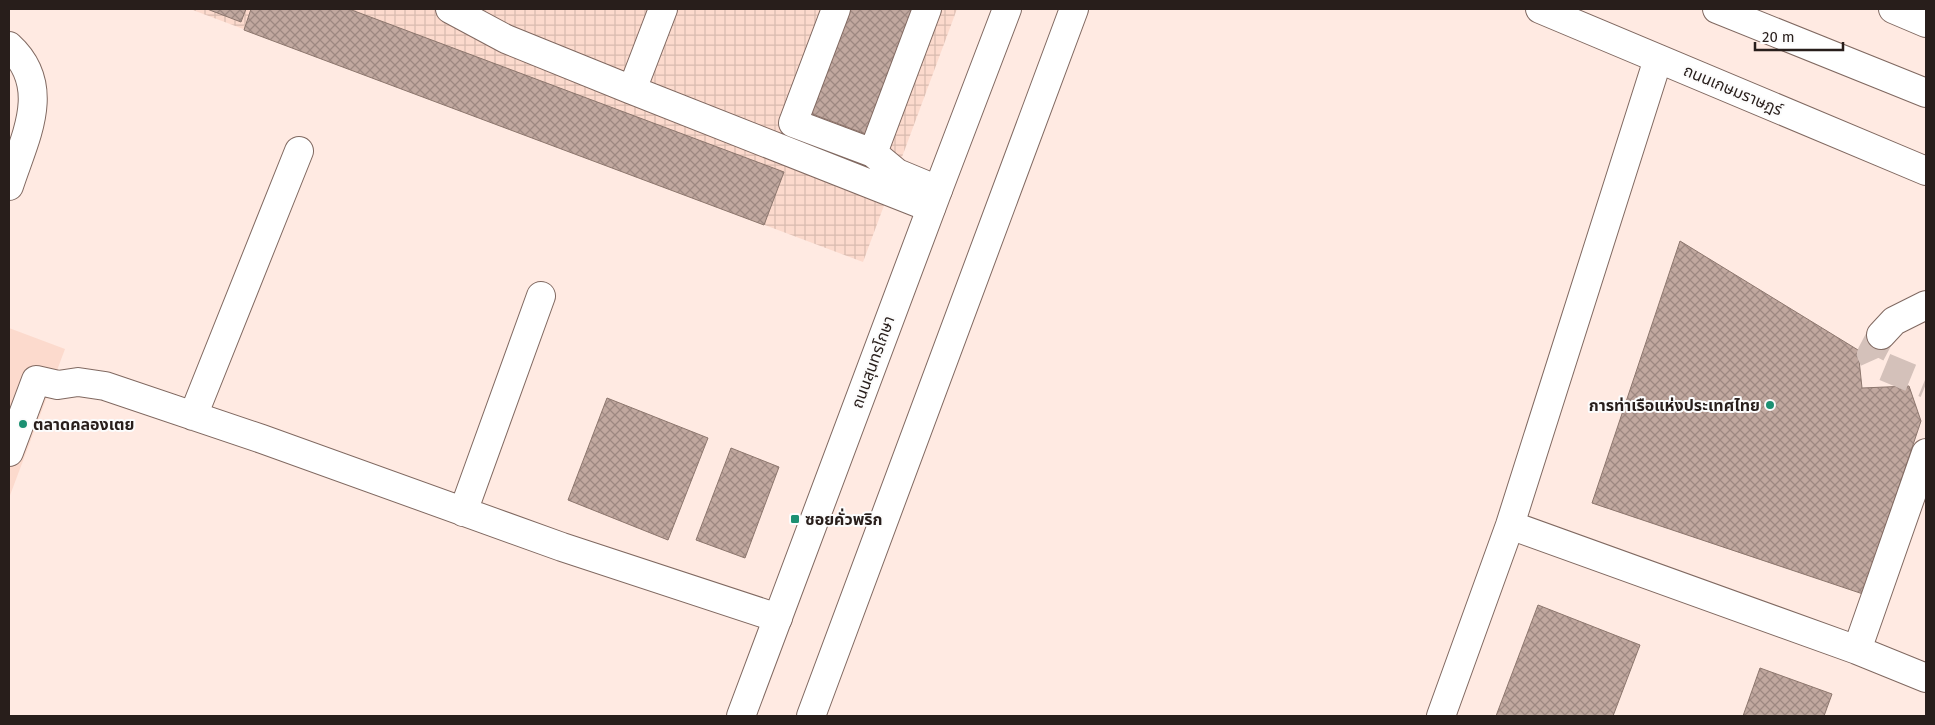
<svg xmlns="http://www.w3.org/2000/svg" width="1935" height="725" viewBox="0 0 1935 725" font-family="'Fira Sans','Noto Sans Thai',sans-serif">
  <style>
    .built { fill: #fcdacd }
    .industrial { fill: url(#industrial-grid) }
    .building { fill: url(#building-cross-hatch); stroke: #8c766d }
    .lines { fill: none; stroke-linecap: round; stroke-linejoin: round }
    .minor-tunnel { stroke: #d4c1ba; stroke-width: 28; stroke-dasharray: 28 14; stroke-linecap: butt }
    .minor-casing { stroke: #806961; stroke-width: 30 }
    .major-casing { stroke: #806961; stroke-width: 30 }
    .minor { stroke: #fff; stroke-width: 28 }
    .major { stroke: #fff; stroke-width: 28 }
    .poi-dot { fill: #1c9072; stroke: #fcfcfc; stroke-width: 2 }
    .labels { text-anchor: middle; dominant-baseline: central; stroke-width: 4; stroke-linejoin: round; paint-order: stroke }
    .street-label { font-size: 16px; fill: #281e1b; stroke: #fcfcfc }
    .poi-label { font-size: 16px; font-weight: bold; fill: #281e1b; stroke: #fcfcfc; text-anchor: start }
  </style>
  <defs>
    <pattern id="industrial-grid" width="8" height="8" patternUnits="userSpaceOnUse" patternTransform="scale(1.25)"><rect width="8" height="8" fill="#fcdacd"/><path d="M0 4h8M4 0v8" fill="none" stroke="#d8bbaf"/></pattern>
    <pattern id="building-cross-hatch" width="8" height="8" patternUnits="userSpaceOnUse" patternTransform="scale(1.25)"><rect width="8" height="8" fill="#c1a89f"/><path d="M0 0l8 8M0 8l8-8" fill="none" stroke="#9d8881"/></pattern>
  </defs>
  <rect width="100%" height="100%" fill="#ffeae2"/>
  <path class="built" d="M9,328L65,349L9,498Z"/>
  <path class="industrial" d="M190,9H957L863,262Z"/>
  <path class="building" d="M207,9H246L241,22Z
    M251,9H349L784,172L764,225L244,30Z
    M845,9H918L871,136L807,112Z
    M1680,241L1858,350L1862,388L1909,386L1921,421L1863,594L1592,503Z
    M607,398L708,438L668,540L568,500Z
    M731,448L779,467L745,558L696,540Z
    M1538,605L1640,645L1613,716H1496Z
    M1760,668L1832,694L1824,716H1743Z"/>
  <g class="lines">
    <path class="minor-tunnel" d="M1881,335L1871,354L1875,363L1926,384"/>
    <g class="minor-casing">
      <path id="minor" d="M450,9L506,39L632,90L663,9
        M836,9L793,123L873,153L897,173L938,190
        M1540,9L1926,171
        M1717,9L1926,93
        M1893,9L1926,23
        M9,46C54,87 24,139 9,186
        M632,90L931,208
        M873,153L927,9
        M1881,335L1894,321L1926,305
        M193,416L299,151
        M9,452L36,380L58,385L78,382L105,386L262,439L562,547L778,618
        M463,512L541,296
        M1510,525L1857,650L1926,678
        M1857,650L1926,453
        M1441,716L1510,525L1658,59"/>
    </g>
    <g class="major-casing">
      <path id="major" d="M741,716L938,190L1007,9
        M811,716L1074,9"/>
    </g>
    <use href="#minor" class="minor"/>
    <use href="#major" class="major"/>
  </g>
  <g class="poi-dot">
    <circle cx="1770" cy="405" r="5"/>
    <circle cx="23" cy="424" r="5"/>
    <rect x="790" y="514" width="10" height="10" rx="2.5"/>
  </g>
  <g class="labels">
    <g class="street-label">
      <text transform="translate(1733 90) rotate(23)">ถนนเกษมราษฎร์</text>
      <text transform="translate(873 362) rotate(-70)">ถนนสุนทรโกษา</text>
    </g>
    <g class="poi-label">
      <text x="1760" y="405" text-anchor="end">การท่าเรือแห่งประเทศไทย</text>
      <text x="33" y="424">ตลาดคลองเตย</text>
      <text x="805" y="519">ซอยคั่วพริก</text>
    </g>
  </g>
  <rect width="1935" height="725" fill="none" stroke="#281e1b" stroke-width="20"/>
  <path d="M1755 42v8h88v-8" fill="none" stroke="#281e1b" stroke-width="2.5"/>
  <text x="1762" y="42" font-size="15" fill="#281e1b" stroke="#fcfcfc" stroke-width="4" paint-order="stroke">20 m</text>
</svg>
